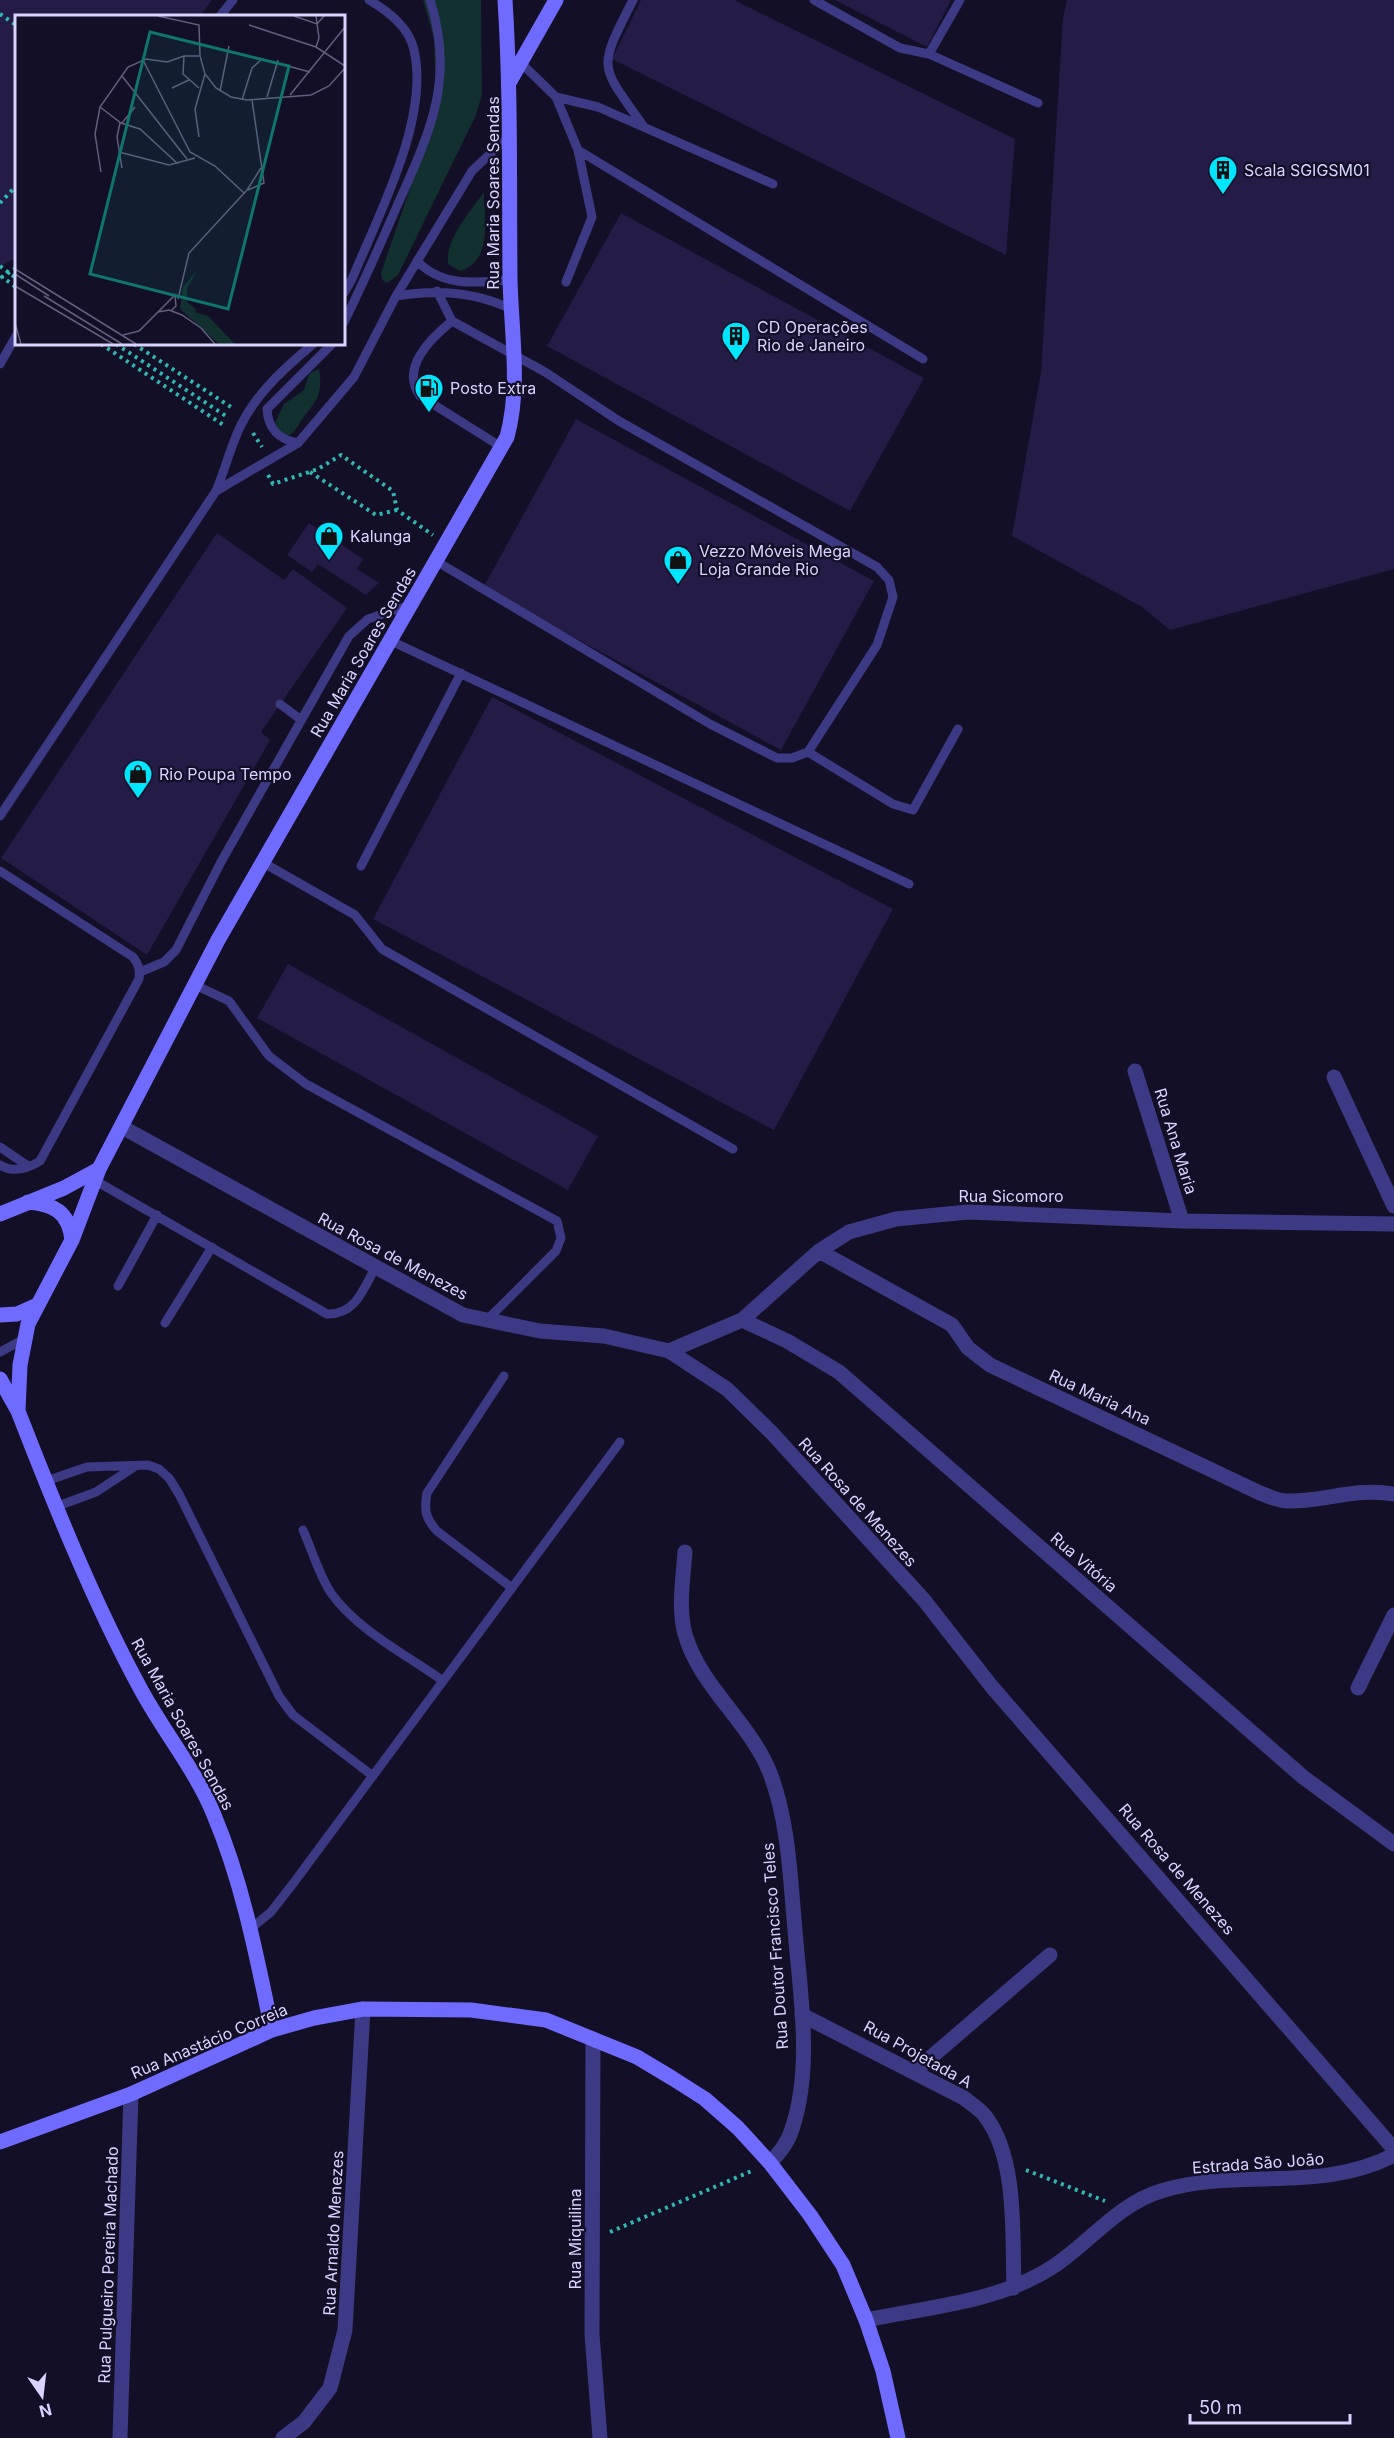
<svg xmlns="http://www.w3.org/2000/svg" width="1394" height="2438" viewBox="0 0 1394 2438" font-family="Inter,sans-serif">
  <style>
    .green { fill: #12302f }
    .building { fill: #241b47 }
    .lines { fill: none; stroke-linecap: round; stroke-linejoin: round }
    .path { stroke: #2fb8b0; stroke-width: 4; stroke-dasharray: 3 4.5; stroke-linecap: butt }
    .service { stroke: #3d3a85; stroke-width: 9 }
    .minor { stroke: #3d3a85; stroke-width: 15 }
    .secondary { stroke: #6f6bff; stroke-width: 15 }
    .labels { text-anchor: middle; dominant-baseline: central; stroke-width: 4.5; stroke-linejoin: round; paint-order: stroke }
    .poi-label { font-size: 16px; fill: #d9d4ff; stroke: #130f26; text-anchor: start }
    .street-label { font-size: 16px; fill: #d9d4ff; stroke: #130f26 }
    .inset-road { fill: none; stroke: #625e7d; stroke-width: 1.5 }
    .view { fill: #0f766e; fill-opacity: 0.15; stroke: #0f766e; stroke-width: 3 }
    .inset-edge { fill: none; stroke: #d9d4ff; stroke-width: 3 }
  </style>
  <rect width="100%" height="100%" fill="#130f26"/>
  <path class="green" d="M423,0H481L482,95L475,117L398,275L387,283L382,280L381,273L425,145L436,97L434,39Z
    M484,192C484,220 493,261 460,271L448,264C445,239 470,212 484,192Z
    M319,369C321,378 321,389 317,398C314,405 307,412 303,418C294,433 286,446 275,423L284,404L304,390L309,374Z"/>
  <path class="building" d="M0,0H212L200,16H16V258L0,266Z
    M641,0H734L1015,139L1006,255L612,59Z
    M835,0H951L927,47Z
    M1067,0H1394V569L1170,630L1142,607L1012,536L1041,372L1063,18Z
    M621,213L924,378L850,511L547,346Z
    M576,419L874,581L781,750L483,588Z
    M309,523L363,559L357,569L379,583L366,595L318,564L312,572L287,555Z
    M217,533L284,580L293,569L347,608L261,732L270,740L147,955L1,858Z
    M492,697L893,909L774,1130L373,919Z
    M288,964L598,1136L568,1190L257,1018Z"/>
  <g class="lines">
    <path class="path" d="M0,14L16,25
      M0,203L16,186
      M0,266L16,278
      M16,268L2,277L16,287
      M101,344L225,426
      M116,344L229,418
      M134,344L234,409
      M253,433L262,447
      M310,472L376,515L397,510
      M268,475L273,484L318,469L341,455L393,491L397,510L433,535
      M1026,2170L1105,2201
      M610,2232L754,2170"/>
    <path class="service" d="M633,0C597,71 599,63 644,127
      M814,0L900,48L929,54
      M960,0L929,54L1038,103
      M220,16L233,0
      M521,63L556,97L578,150L592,217L566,282
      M556,97L598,107L773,184
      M578,150L923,359
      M417,261C442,287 476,283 510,280
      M344,293L352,279C378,216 430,119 414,50C409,27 389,12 369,0
      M396,296C436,289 474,291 511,309
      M452,321C430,339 400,368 420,396L503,448
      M344,322C363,284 380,245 397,206C429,134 456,80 430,0
      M0,364L16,336
      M298,443C278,439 268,429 267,409L332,344
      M216,491C225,470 231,445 241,425C258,391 285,368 313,344
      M436,561L710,724L777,758H792L808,752L877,645L893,597L889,580L877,567L619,421L545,372L452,321L437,291
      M389,640L909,884
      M280,704L300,719
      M808,752L893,804L913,810L958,729
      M0,816L216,491L298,443L354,377L396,296L472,171L510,135
      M262,862L355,915L382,949L733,1149
      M361,866L461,673
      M0,871L133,957C139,965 140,970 139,979L40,1161C27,1169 13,1173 0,1165
      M140,972L164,962L176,950L221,862L349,636L368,619L410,605
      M195,985L229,1001L269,1056L306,1084L557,1221L561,1238L556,1251L487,1320
      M0,1147L28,1166
      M96,1181L327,1314C355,1315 363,1290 375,1268
      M118,1286L157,1215
      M165,1323L212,1247
      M0,1352L24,1339
      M504,1376L427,1493C424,1509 425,1518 437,1531L512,1588
      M46,1481L87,1467L148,1465L159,1469L169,1478L179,1494L279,1696L293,1715L373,1776
      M58,1506L96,1492L134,1467
      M303,1530C312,1550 319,1575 331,1593C357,1630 407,1655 443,1681
      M250,1929L271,1912L295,1881L620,1442"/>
    <path class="minor" d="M1135,1071L1182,1221
      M1334,1077L1394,1206
      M122,1127L463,1315L540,1331L604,1336L669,1351L727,1389L772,1433L924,1600L992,1687L1394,2149
      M819,1251L952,1325L968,1348L990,1365L1260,1493C1268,1496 1278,1501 1287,1501C1323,1502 1357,1487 1394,1494
      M742,1320L787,1341L839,1372L1303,1777L1394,1844
      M669,1351L742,1320L819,1251L849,1232L896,1219L968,1212L1182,1221L1394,1224
      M685,1552C683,1579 678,1608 685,1634C700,1687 750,1722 770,1773C789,1823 790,1877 795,1930C800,1994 813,2067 792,2129C788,2143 779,2153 770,2163
      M1358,1688L1394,1615
      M802,2015L964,2098C971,2104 980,2109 985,2116C1018,2158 1012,2237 1014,2288
      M593,2039L592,2334L600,2438
      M915,2071L1050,1955
      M866,2320C928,2307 1000,2302 1054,2266C1090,2242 1118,2204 1161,2191C1238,2167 1319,2194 1394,2155
      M120,2438L131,2094
      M283,2438L304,2422L330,2388L345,2330L363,2009"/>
    <path class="secondary" d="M510,81L556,0
      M28,1202C54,1204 69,1212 72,1240
      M0,1214L64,1188L99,1169
      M0,1315L17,1314L35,1306
      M0,1379L18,1411C53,1501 93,1601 139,1686C162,1730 196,1770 214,1815C243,1884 257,1958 272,2030
      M18,1411L20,1365L28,1324L72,1240L99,1169L218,940L507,437C521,385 511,332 510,278C509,185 511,93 505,0
      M0,2142L131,2094L272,2030L314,2018L363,2009L471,2010L546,2020L637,2057L672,2078L705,2099L738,2128L770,2163L810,2215L843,2265L866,2320L883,2371L898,2438"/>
  </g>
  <defs>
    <g id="building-pin" transform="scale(1.5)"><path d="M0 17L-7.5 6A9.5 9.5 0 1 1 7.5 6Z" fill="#00e5ff" stroke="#130f26"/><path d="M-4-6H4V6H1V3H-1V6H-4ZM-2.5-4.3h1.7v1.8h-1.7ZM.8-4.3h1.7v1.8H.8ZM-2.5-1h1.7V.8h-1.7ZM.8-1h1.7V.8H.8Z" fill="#111"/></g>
    <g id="fuel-pin" transform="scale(1.5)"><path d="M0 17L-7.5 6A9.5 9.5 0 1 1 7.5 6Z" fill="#00e5ff" stroke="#130f26"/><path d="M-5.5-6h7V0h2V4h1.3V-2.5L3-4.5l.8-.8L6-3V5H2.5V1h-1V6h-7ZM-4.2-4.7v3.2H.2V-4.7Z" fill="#111"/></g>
    <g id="shop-pin" transform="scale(1.5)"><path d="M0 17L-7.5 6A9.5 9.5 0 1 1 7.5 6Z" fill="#00e5ff" stroke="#130f26"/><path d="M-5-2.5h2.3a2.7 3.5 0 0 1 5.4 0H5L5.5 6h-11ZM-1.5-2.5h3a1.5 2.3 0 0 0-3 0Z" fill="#111"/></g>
  </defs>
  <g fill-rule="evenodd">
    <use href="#building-pin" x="1223" y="170"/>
    <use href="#building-pin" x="736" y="336"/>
    <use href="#fuel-pin" x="429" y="388"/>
    <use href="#shop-pin" x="329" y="536"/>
    <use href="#shop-pin" x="678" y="560"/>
    <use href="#shop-pin" x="138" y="774"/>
  </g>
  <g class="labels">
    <g class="poi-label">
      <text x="1244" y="170">Scala SGIGSM01</text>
      <text x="757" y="327">CD Operações<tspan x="757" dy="18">Rio de Janeiro</tspan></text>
      <text x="450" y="388">Posto Extra</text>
      <text x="350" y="536">Kalunga</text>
      <text x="699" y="551">Vezzo Móveis Mega<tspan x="699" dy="18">Loja Grande Rio</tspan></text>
      <text x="159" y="774">Rio Poupa Tempo</text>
    </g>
    <g class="street-label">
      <text transform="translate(493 193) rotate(-90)">Rua Maria Soares Sendas</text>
      <text transform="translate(363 652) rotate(-60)">Rua Maria Soares Sendas</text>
      <text transform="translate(1176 1141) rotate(73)">Rua Ana Maria</text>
      <text x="1011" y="1196">Rua Sicomoro</text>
      <text transform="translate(393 1256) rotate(28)">Rua Rosa de Menezes</text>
      <text transform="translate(1100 1397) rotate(25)">Rua Maria Ana</text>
      <text transform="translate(858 1502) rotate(48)">Rua Rosa de Menezes</text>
      <text transform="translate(1084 1562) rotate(41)">Rua Vitória</text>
      <text transform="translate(183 1724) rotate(61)">Rua Maria Soares Sendas</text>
      <text transform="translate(1177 1869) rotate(49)">Rua Rosa de Menezes</text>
      <text transform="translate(775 1946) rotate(-94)">Rua Doutor Francisco Teles</text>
      <text transform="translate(209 2041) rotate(-23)">Rua Anastácio Correia</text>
      <text transform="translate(918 2054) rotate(29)">Rua Projetada A</text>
      <text transform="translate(1258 2163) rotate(-4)">Estrada São João</text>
      <text transform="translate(333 2233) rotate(-87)">Rua Arnaldo Menezes</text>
      <text transform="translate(575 2239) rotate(-90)">Rua Miquilina</text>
      <text transform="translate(108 2265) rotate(-88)">Rua Pulgueiro Pereira Machado</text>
    </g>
  </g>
  <g transform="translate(15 15)">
    <rect width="330" height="330" fill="#130f26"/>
    <path d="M182,256L172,273V287L181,294L180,297L193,301L220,329H204L165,294L168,272Z" fill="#12302f"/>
    <path class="inset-road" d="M143,1L184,10L185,41L190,59L201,73L216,82L232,85L296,80L314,71L330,53M279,1L302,9L309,1M301,1L304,23L301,32M234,10L301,32L330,51M169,41L168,59L184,73M128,45L175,137L200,151L229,178M107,61L172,144M157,73L174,65M205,76L214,31M275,80L330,12M252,82L263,45M227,85L237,53L247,44L295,57M85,92L106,108L125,114L163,149M105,108L102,122L107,153M107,108L120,92M184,122L180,94L190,59M104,137L154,150L180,143M86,157L80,119L85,92L113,52L131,44L152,47L169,41H184M233,175L249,168L237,85M0,254L121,329M0,259L34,281M0,271L98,329M29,281L107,329M163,284L174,238L232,175L246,153M143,297L154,295L167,300L186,313L200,329M0,308L6,329M108,320L124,316L160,280L161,291L156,296"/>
    <path class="view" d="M135,17L274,51L213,294L75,259Z"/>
    <rect width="330" height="330" class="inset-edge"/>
  </g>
  <g transform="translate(42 2396) rotate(166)" stroke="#130f26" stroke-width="4.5" paint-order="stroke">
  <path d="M0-4.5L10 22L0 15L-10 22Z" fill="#d9d4ff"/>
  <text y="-9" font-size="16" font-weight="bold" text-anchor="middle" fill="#d9d4ff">N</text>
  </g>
  <path d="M1190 2414v9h160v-9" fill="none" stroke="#d9d4ff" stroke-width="3"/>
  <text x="1199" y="2414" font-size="18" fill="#d9d4ff" stroke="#130f26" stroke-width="4.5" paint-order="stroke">50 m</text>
</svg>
